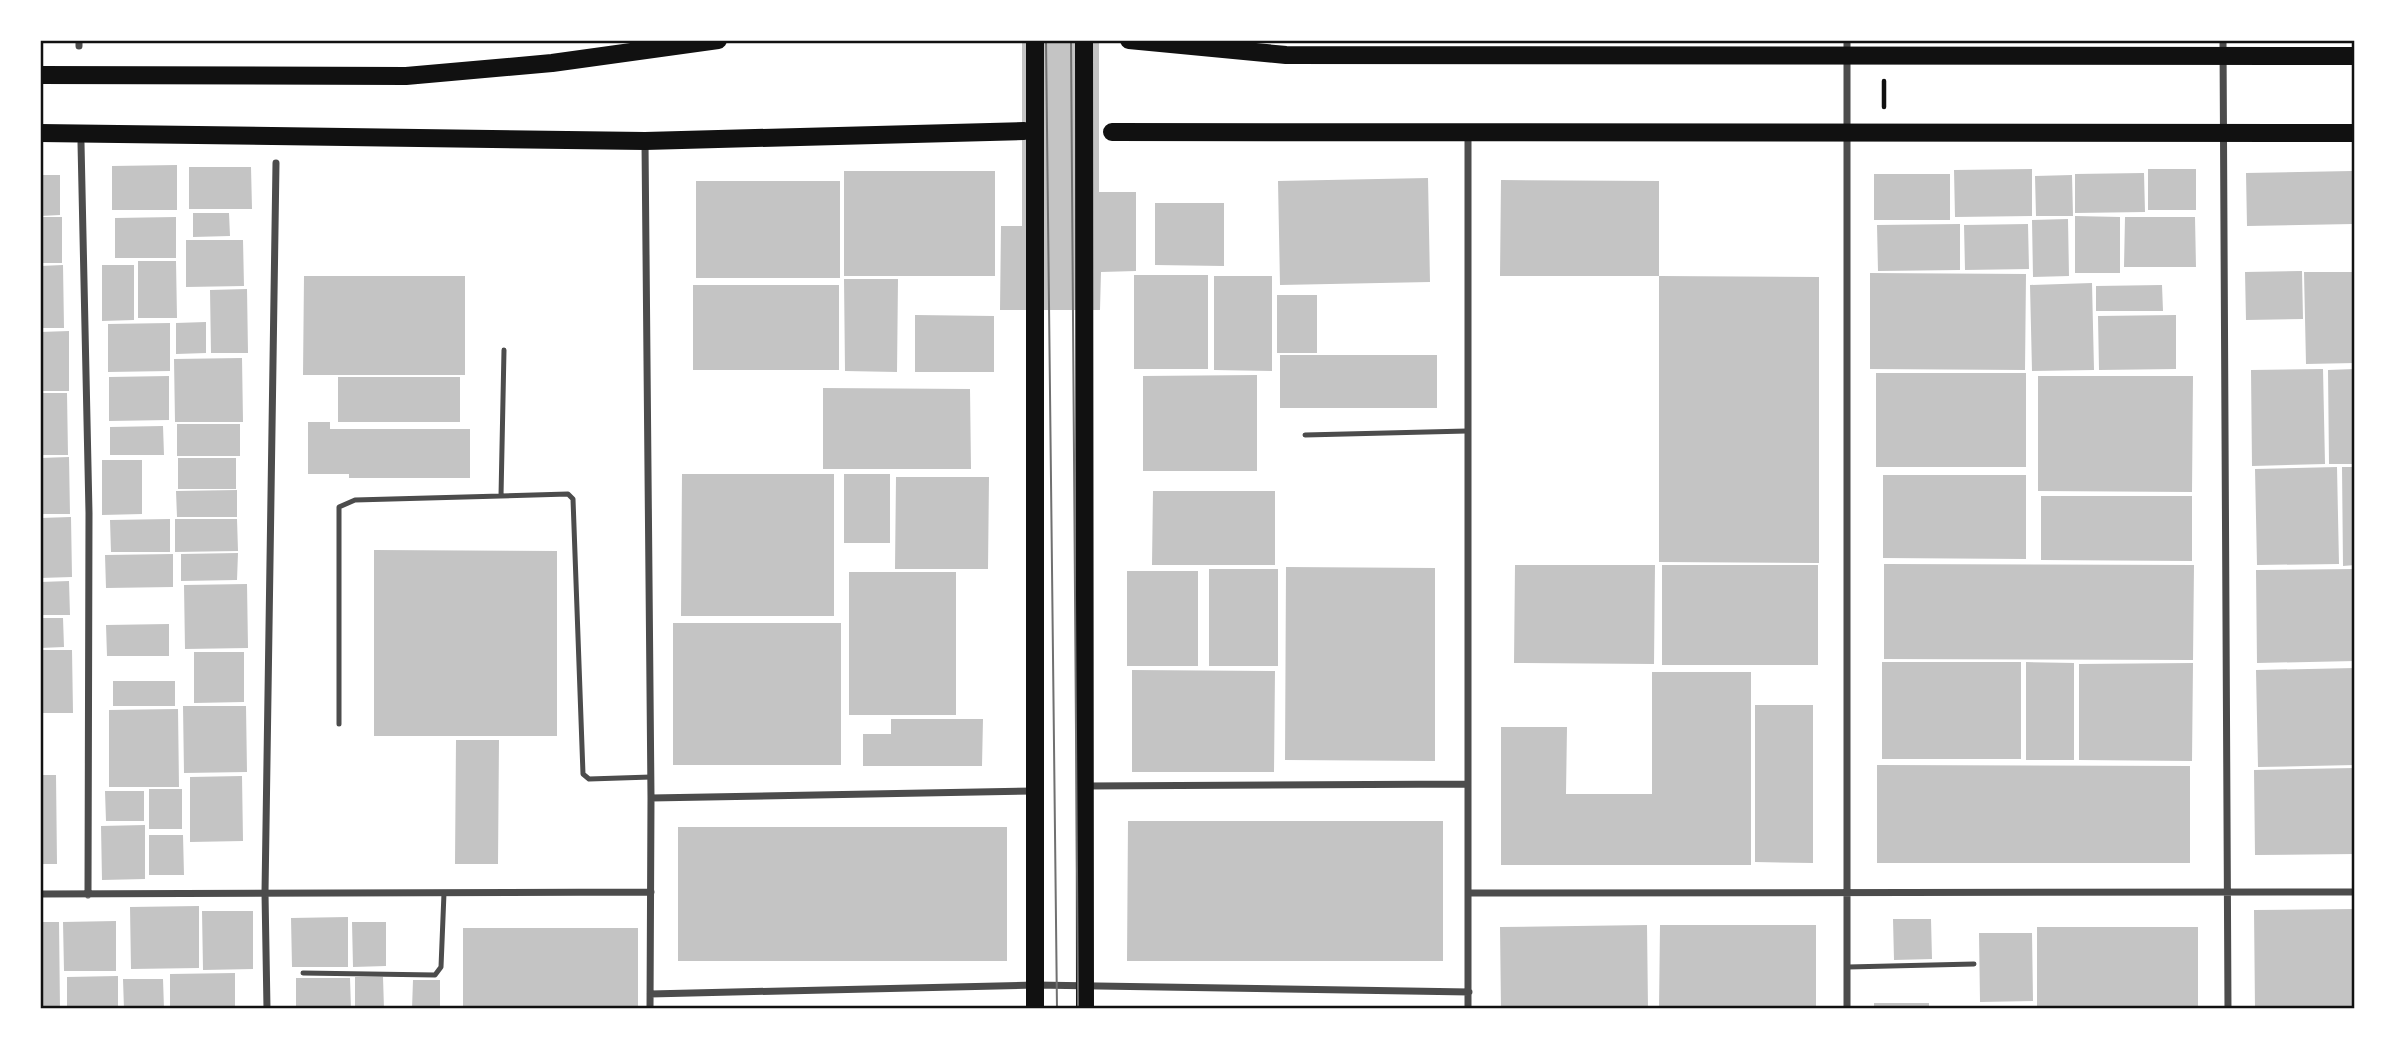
<svg xmlns="http://www.w3.org/2000/svg" width="2395" height="1049" viewBox="0 0 2395 1049" font-family="'PT Sans',sans-serif">
  <style>
    .building { fill: #c4c4c4 }
    .lines { fill: none; stroke-linecap: round; stroke-linejoin: round }
    .path { stroke: #111; stroke-width: 4.5 }
    .service { stroke: #4c4c4c; stroke-width: 5 }
    .minor { stroke: #4c4c4c; stroke-width: 7 }
    .primary { stroke: #111; stroke-width: 18 }
    .tram { stroke: #707070; stroke-width: 2 }
    .neatline { fill: none; stroke: #111; stroke-width: 2.5 }
  </style>
  <rect width="100%" height="100%" fill="#fff"/>
  <path class="building" d="M1022,40H1099V192H1136V271L1101,272L1100,310H1000L1001,226H1022Z
    M177,165V210H112V166Z
    M189,167H251L252,209H189Z
    M2032,169V216L1955,217L1954,170Z
    M2148,169H2196V210H2148Z
    M844,171H995V276H844Z
    M2352,171L2353,224L2247,226L2246,173Z
    M2144,173L2145,212L2075,213V174Z
    M1874,174H1950V220H1874Z
    M40,175H60V215L40,216Z
    M2072,175L2073,216H2036L2035,176Z
    M1428,178L1430,282L1280,285L1278,181Z
    M1501,180L1659,181V276H1500Z
    M696,181H840V278H696Z
    M1155,203H1224V266L1155,265Z
    M193,213H229L230,236L193,237Z
    M2075,216L2120,217V273H2075Z
    M40,217H62V263H40Z
    M176,217V258H115V218Z
    M2125,217H2195L2196,267H2124Z
    M2068,219L2069,276L2033,277L2032,220Z
    M1960,224V270L1878,271L1877,225Z
    M2028,224L2029,269L1965,270L1964,225Z
    M186,240H243L244,286L186,287Z
    M138,261H176L177,318H138Z
    M63,265L64,328H40V266Z
    M102,265H134V320L102,321Z
    M2302,271L2303,319L2246,320L2245,272Z
    M2304,272H2355V363L2306,364Z
    M1870,273L2026,274L2025,370L1870,369Z
    M1134,275H1208V369H1134Z
    M304,276H465V375H303Z
    M1214,276H1272V371L1214,370Z
    M1659,276L1819,277V563L1659,562Z
    M844,279H898L897,372L845,371Z
    M2092,283L2094,370L2032,371L2030,285Z
    M693,285H839V370H693Z
    M2162,285L2163,311H2096V286Z
    M247,289L248,353H211L210,290Z
    M1277,295H1317V353H1277Z
    M915,315L994,316V372H915Z
    M2176,315V369L2099,370L2098,316Z
    M206,322V353L176,354V323Z
    M170,323V371L108,372V324Z
    M69,331V391H40V332Z
    M1280,355H1437V408H1280Z
    M242,358L243,422H175L174,359Z
    M2323,369L2325,464L2252,466L2251,370Z
    M2355,369V464H2329L2328,370Z
    M1876,373H2026V467H1876Z
    M1257,375V471H1143V376Z
    M169,376V420L109,421V377Z
    M2038,376H2193L2192,492L2038,491Z
    M338,377H460V422H338Z
    M823,388L970,389L971,469H823Z
    M40,393H67L68,455H40Z
    M308,422H330V429H470V478H349V474H308Z
    M177,424H240V456H177Z
    M163,426L164,455H110V427Z
    M69,457L70,514H40V458Z
    M178,458H236V489H178Z
    M102,460H142V514L102,515Z
    M2337,467L2339,564L2257,565L2255,469Z
    M2342,467H2355V565L2343,566Z
    M682,474H834V616H681Z
    M844,474H890V543H844Z
    M1883,475H2026V559L1883,558Z
    M896,477H989L988,569H895Z
    M237,490V517H177L176,491Z
    M1153,491H1275V565H1152Z
    M2041,496H2192V561L2041,560Z
    M71,517L72,577L40,578V518Z
    M170,519V552H111L110,520Z
    M175,519H237L238,551L175,552Z
    M374,550L557,551V736H374Z
    M238,553L237,580L181,581V554Z
    M173,554V587L106,588L105,555Z
    M1884,564L2194,565L2193,660L1884,659Z
    M1515,565H1655L1654,664L1514,663Z
    M1662,565H1818V665H1662Z
    M1286,567L1435,568V761L1285,760Z
    M1209,569H1278V666H1209Z
    M2355,569V661L2257,663L2256,570Z
    M1127,571H1198V666H1127Z
    M849,572H956V715H849Z
    M69,581L70,615H40V582Z
    M247,584L248,648L185,649L184,585Z
    M40,618H63L64,647L40,648Z
    M673,623H841V765H673Z
    M169,624V656H107L106,625Z
    M40,650H72L73,713H40Z
    M194,652H244V702L194,703Z
    M1882,662H2021V759H1882Z
    M2026,662L2074,663V760H2026Z
    M2193,663L2192,761L2079,760V664Z
    M2355,668V765L2258,767L2256,670Z
    M1132,670L1275,671L1274,772H1132Z
    M1652,672H1751V865H1501V727H1567L1566,794H1652Z
    M113,681H175V706H113Z
    M1755,705H1813V863L1755,862Z
    M183,706H246L247,772L184,773Z
    M178,709L179,787H109V710Z
    M891,719H983L982,766H863V734H891Z
    M456,740H499L498,864H455Z
    M1877,765L2190,766V863H1877Z
    M2355,768V854L2255,855L2254,770Z
    M40,775H56L57,864H40Z
    M242,776L243,841L190,842V777Z
    M149,789H182V829H149Z
    M105,791H144V821H106Z
    M1128,821H1443V961H1127Z
    M145,825V879L102,880L101,826Z
    M678,827H1007V961H678Z
    M149,835H183L184,875H149Z
    M199,906V968L131,969L130,907Z
    M2355,909V1009H2255L2254,910Z
    M202,911H253V969L203,970Z
    M348,917V967H292L291,918Z
    M1893,919H1931L1932,959L1894,960Z
    M116,921V971H64L63,922Z
    M40,922H59L60,1009H40Z
    M352,922H386V966L353,967Z
    M1647,925L1648,1009H1501L1500,927Z
    M1660,925H1816V1009H1659Z
    M2037,927H2198V1007H2037Z
    M463,928H638V1009H463Z
    M1979,933H2032L2033,1001L1980,1002Z
    M235,973V1009H170V974Z
    M118,976V1009H67V977Z
    M355,977H383L384,1009H355Z
    M296,978H350L351,1009H296Z
    M123,979H163L164,1009H124Z
    M413,980H440V1009H412Z
    M1874,1003H1929V1009H1874Z"/>
  <g class="lines">
    <path class="path" d="M1884,81V107"/>
    <path class="service" d="M1305,435L1467,431
      M501,496L504,350
      M339,724V507L355,500L568,494L573,499L583,774L589,779L651,777
      M1848,967L1974,964
      M303,973L435,975L441,967L444,893"/>
    <path class="minor" d="M2223,40L2228,1009
      M79,46V40
      M1468,134V1009
      M645,142L651,798L650,1009
      M81,143L89,513L88,895
      M1087,786L1468,784
      M651,798L1034,791
      M1468,893L2355,892
      M40,894L651,892
      M650,994L1035,985L1469,992
      M267,1009L265,893L276,163
      M1847,1009V40"/>
    <path class="primary" d="M1035,40V1009
      M1084,40L1085,1009
      M1129,40L1286,55L2355,56
      M40,75L406,76L552,63L718,40
      M1112,132L2355,133
      M40,133L645,141L1024,131"/>
    <path class="tram" d="M1046,40L1057,1009
      M1071,40L1078,1009"/>
  </g>
  <rect width="2395" height="1049" fill="none" stroke="#ffffff" stroke-width="84"/>
  <rect x="42" y="42" width="2311" height="965" class="neatline"/>
</svg>
